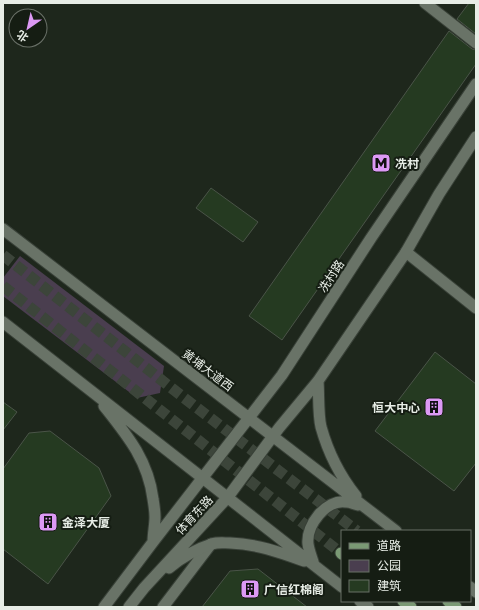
<svg xmlns="http://www.w3.org/2000/svg" width="479" height="610" viewBox="0 0 479 610" font-family="'Noto Sans','Noto Sans SC',sans-serif">
  <style>
    .green { fill: #4a3e4f }
    .building { fill: #253a21; stroke: #4a5448 }
    .lines { fill: none; stroke-linecap: round; stroke-linejoin: round }
    .primary-tunnel { stroke: #3c453a; stroke-width: 11; stroke-dasharray: 11 5.5; stroke-linecap: butt }
    .minor-casing { stroke: #394138; stroke-width: 13 }
    .secondary-casing { stroke: #394138; stroke-width: 13 }
    .primary-casing { stroke: #394138; stroke-width: 13 }
    .minor { stroke: #697367; stroke-width: 11 }
    .secondary { stroke: #697367; stroke-width: 11 }
    .primary { stroke: #7a9974; stroke-width: 11 }
    .labels { text-anchor: middle; dominant-baseline: central; stroke-width: 4; stroke-linejoin: round; paint-order: stroke }
    .poi-label { font-size: 12px; font-weight: bold; fill: #e7ede6; stroke: #151d13; text-anchor: start }
    .street-label { font-size: 12px; fill: #e7ede6; stroke: #151d13 }
  </style>
  <rect width="100%" height="100%" fill="#1e271c"/>
  <path class="green" d="M20,256L164,366L160,393L137,398L3,296V278Z"/>
  <path class="building" d="M469,3H476V34L457,19Z
    M449,31L472,49L476,50V64L282,340L249,316Z
    M211,188L258,222L243,242L196,208Z
    M435,352L476,384V463L454,491L375,431Z
    M3,402L17,412L3,430Z
    M50,431L99,468L111,496L48,584L3,549V469L29,433Z
    M258,569L307,607H202L230,571Z"/>
  <g class="lines">
    <path class="primary-tunnel" d="M3,255L183,397L357,531
      M3,286L341,553"/>
    <g class="minor-casing">
      <path id="minor" d="M425,3L476,43
        M406,252L476,308
        M163,607L211,544"/>
    </g>
    <g class="secondary-casing">
      <path id="secondary" d="M3,229L396,531
        M3,322L342,587
        M318,381C319,394 318,415 321,427C328,452 340,476 356,496
        M104,406C127,435 148,460 153,499C154,505 155,511 155,517C155,525 153,534 153,542
        M314,565C312,558 309,551 308,544C306,525 326,499 346,502C350,502 354,504 358,505
        M169,568C181,558 196,549 212,544C218,542 224,543 230,543C257,544 279,552 304,561
        M470,587L476,592
        M360,601L368,607
        M104,607L153,542L282,375L371,238L476,84
        M129,607L144,588L228,497L279,428L318,381L406,252L439,194L476,137"/>
    </g>
    <g class="primary-casing">
      <path id="primary" d="M341,553L342,554
        M403,601L411,607
        M448,601L456,607"/>
    </g>
    <use href="#minor" class="minor"/>
    <use href="#secondary" class="secondary"/>
    <use href="#primary" class="primary"/>
  </g>
  <defs>
    <g id="metro-square" transform="scale(1)"><rect x="-9" y="-9" width="18" height="18" rx="4" fill="#dc99f4" stroke="#151d13"/><path d="M-5.5 5V-5H-3L0 0L3-5H5.5V5H3V-.5L0 4L-3-.5V5Z" fill="#111"/></g>
    <g id="building-square" transform="scale(1)"><rect x="-9" y="-9" width="18" height="18" rx="4" fill="#dc99f4" stroke="#151d13"/><path d="M-4-6H4V6H1V3H-1V6H-4ZM-2.5-4.3h1.7v1.8h-1.7ZM.8-4.3h1.7v1.8H.8ZM-2.5-1h1.7V.8h-1.7ZM.8-1h1.7V.8H.8Z" fill="#111"/></g>
  </defs>
  <g fill-rule="evenodd">
    <use href="#metro-square" x="381" y="163"/>
    <use href="#building-square" x="434" y="407"/>
    <use href="#building-square" x="48" y="522"/>
    <use href="#building-square" x="250" y="589"/>
  </g>
  <g class="labels">
    <g class="poi-label">
      <text x="395" y="163">冼村</text>
      <text x="420" y="407" text-anchor="end">恒大中心</text>
      <text x="62" y="522">金泽大厦</text>
      <text x="264" y="589">广信红棉阁</text>
    </g>
    <g class="street-label">
      <text transform="translate(331 276) rotate(-57)">冼村路</text>
      <text transform="translate(208 370) rotate(37)">黄埔大道西</text>
      <text transform="translate(194 515) rotate(-47)">体育东路</text>
    </g>
  </g>
  <rect width="479" height="610" fill="none" stroke="#e7ede6" stroke-width="8"/>
  <rect x="341" y="530" width="130" height="72" fill="#151d13" stroke="#697067"/>
  <rect x="349" y="543" width="20" height="6" fill="#7a9974" stroke="#697067"/>
  <text x="377" y="550" font-size="12" fill="#e7ede6">道路</text>
  <rect x="349" y="560" width="20" height="12" fill="#4a3e4f" stroke="#697067"/>
  <text x="377" y="570" font-size="12" fill="#e7ede6">公园</text>
  <rect x="349" y="580" width="20" height="12" fill="#253a21" stroke="#697067"/>
  <text x="377" y="590" font-size="12" fill="#e7ede6">建筑</text>
  <g transform="translate(28 28) rotate(214)"><circle r="19" fill="#151d13" stroke="#697067"/>
  <path d="M0-3L7 15L0 10L-7 15Z" fill="#dc99f4"/>
  <text y="-6" font-size="11" font-weight="bold" text-anchor="middle" fill="#e7ede6">北</text>
  </g>
</svg>
